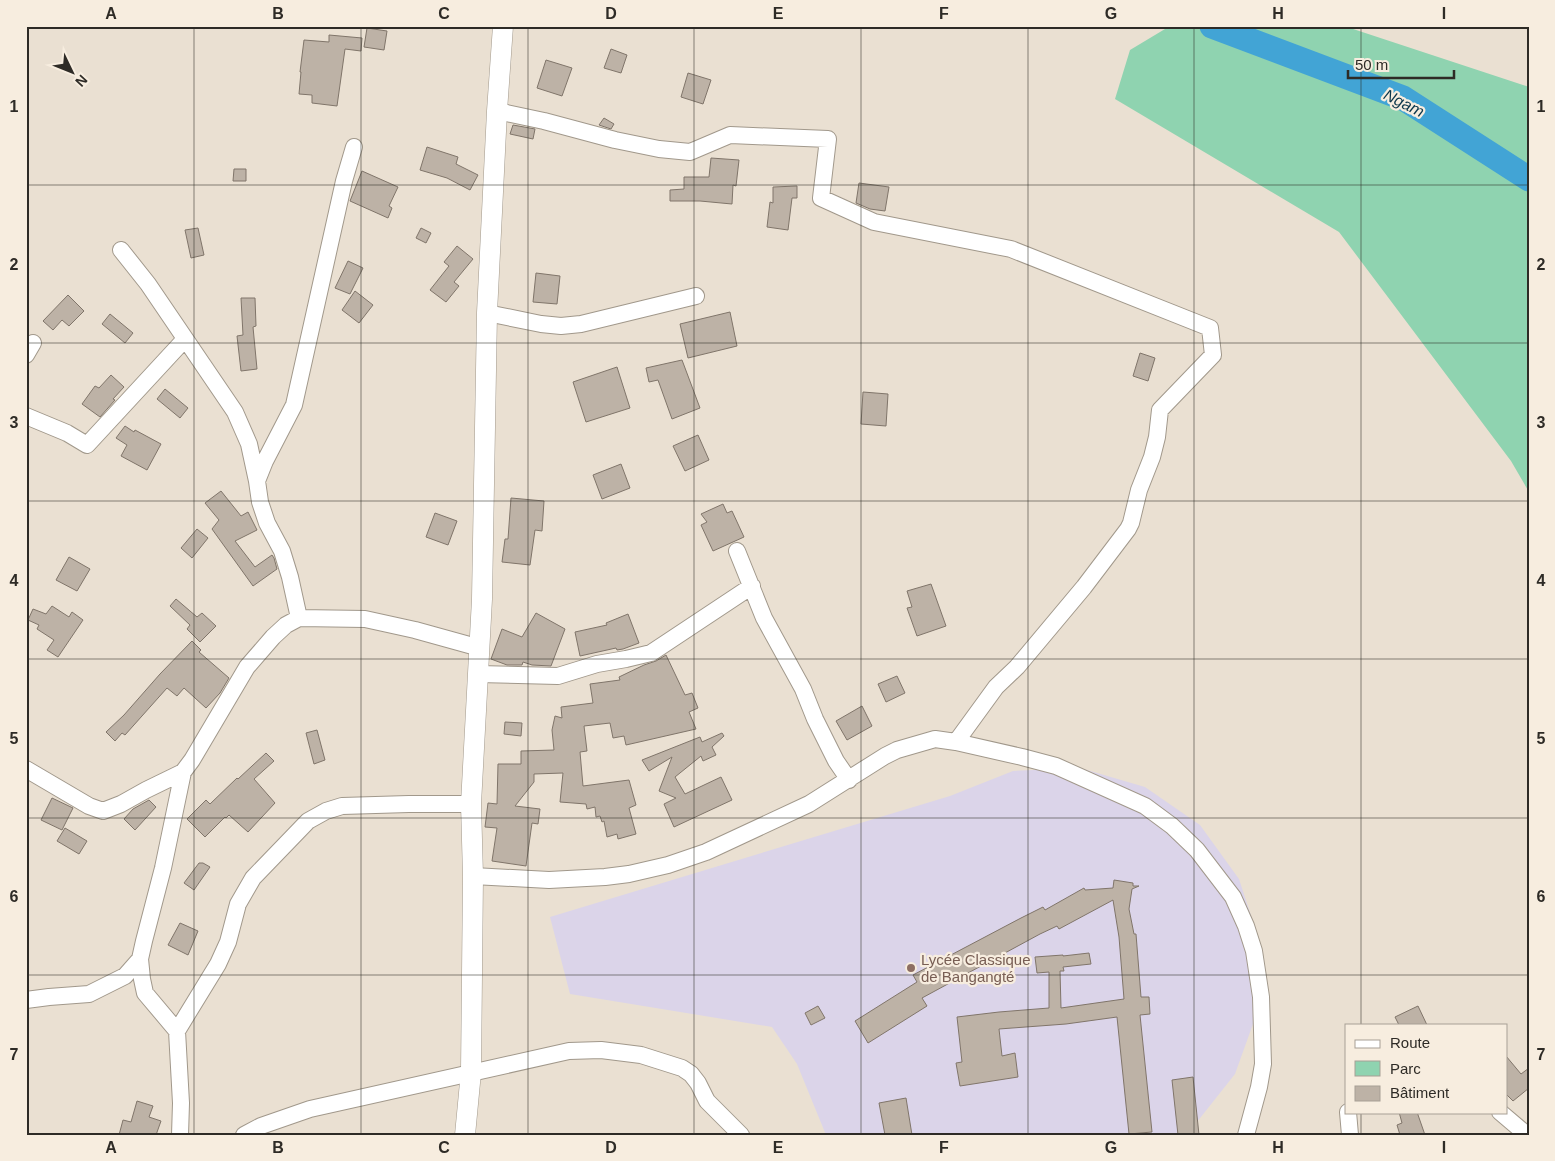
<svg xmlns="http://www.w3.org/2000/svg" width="1555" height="1161" viewBox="0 0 1555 1161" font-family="Arial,sans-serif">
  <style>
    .education { fill: #dbd4e9 }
    .green { fill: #8fd3b0 }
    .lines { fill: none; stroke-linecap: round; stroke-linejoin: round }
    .river { stroke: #42a4d5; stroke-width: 25 }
    .building { fill: #bdb2a6; stroke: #80756a }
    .minor-casing { stroke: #a1988b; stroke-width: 18 }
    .tertiary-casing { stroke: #a1988b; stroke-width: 21 }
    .minor { stroke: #fff; stroke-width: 16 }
    .tertiary { stroke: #fff; stroke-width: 20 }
    .grid { fill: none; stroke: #2e2b26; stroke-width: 1; stroke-opacity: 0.55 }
    .education-dot { fill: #8d6e63; stroke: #f7eddf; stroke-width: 2 }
    .labels { text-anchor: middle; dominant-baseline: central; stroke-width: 4.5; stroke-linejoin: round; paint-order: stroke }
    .education-label { font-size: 15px; fill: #785e54; stroke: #f7eddf; text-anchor: start }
    .water-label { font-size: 16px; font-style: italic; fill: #0b364b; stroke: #f7eddf }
    .neatline { fill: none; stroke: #2e2b26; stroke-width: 2 }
    .grid-label { font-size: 16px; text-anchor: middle; font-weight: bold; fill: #2e2b26 }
  </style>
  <rect width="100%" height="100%" fill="#eae0d2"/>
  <path class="education" d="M1080,768L1145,787L1200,825L1239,879L1260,943L1258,1010L1235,1074L1193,1127L1180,1135H826L797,1064L772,1027L570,994L550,917L950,796L1013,771Z"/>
  <path class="green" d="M1170,26H1344L1529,87V492L1511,461L1339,232L1115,99L1130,50Z"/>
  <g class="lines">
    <path class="river" d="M1212,26L1403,98L1529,179"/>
  </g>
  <path class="building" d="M367,28L387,31L384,50L364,47Z
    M329,35L362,38L361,51L345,49L337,106L312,103V95L299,94L301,72H300L304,40L329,42Z
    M611,49L627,55L621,73L604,68Z
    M546,60L572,68L562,96L537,88Z
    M688,73L711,80L703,104L681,97Z
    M604,118L614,124L611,129L599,125Z
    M513,125L535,129L533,139L510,134Z
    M427,147L458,157L456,164L478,175L470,190L447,178L420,170Z
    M711,158L739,160L736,186L733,185L732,204L700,201H670V190L684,189V177H709Z
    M234,169H246V181H233Z
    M362,171L398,187L389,206L392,208L388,218L350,201Z
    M859,183L889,187L885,211L870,209L856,203Z
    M797,186V198H792L788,230L767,227L770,202L773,203V187Z
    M198,228L204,255L191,258L185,230Z
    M421,228L431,233L426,243L416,238Z
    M457,246L473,259L454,282L459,286L446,302L430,290L449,266L444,262Z
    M348,261L363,268L350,294L335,288Z
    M536,273L560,276L557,304L533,302Z
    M355,291L373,305L359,323L342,310Z
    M68,295L84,311L69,326L62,320L53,330L43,321Z
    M241,298H255L256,326L253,327L257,369L241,371L237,336L243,335Z
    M730,312L737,346L688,358L680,324Z
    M110,314L133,333L125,343L102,324Z
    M1140,353L1155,358L1148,381L1133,376Z
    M682,360L700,408L672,419L658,380L649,382L646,368Z
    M617,367L630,408L586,422L573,382Z
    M111,375L124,387L113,399L115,400L100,417L82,404L95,386L99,388Z
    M165,389L188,408L180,418L157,399Z
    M863,392L888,394L886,426L861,424Z
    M125,426L134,432L135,430L161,444L147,470L121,456L127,445L116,438Z
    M698,435L709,460L685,471L673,446Z
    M621,464L630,488L602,499L593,475Z
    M221,491L241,516L248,512L257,530L235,541L255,567L272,555L274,558L277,569L253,586L212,529L219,520L205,503Z
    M511,498L544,501L542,531L535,530L530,565L502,562L505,539H508Z
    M723,504L727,513L732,511L744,537L713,551L701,525L707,522L701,514Z
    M435,513L457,521L448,545L426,537Z
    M197,529L208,538L192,558L181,548Z
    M69,557L90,569L77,591L56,580Z
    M931,584L946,626L917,636L907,608L912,607L907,591Z
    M176,599L197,617L202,613L216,626L200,642L187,629L190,625L170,606Z
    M52,606L69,617L72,612L83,620L58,657L47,650L54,640L37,629L39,625L28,620L33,609L46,614Z
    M536,613L565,629L551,666L532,665L523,662L522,665H507L491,659L502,629L522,637Z
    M628,614L639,643L623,649L617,650L616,648L580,656L575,632L607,625L606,623Z
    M192,641L201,650L199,652L229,678L220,693L206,708L184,688L177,696L167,688L125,735L122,733L115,741L106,732L124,715L160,674Z
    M666,655L685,695L692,693L698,708L689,712L696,729L626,745L624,736L613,738L610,723L584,726L587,751L580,752L583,786L629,780L636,805L629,808L636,834L618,839L617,834L607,837L604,821L602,822L600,816L596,817L595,807L587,809L586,804L560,802L563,773L534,774V782L515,806L540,809L538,824L532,823L526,866L492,861L497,828L485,827L488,803L497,804L498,764H521V751L554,750L552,730L555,716L562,718L561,707L593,703L590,684L620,680L619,677L644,665L656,661Z
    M897,676L905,693L886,702L878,684Z
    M862,706L872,726L847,740L836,721Z
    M505,722L522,723L521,736L504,734Z
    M317,730L325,760L314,764L306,733Z
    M722,733L724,736L712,747L716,755L703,761L701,756L675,777L685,794L721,777L732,800L674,827L664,804L676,798L659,791L672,757L649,771L642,760L700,737L702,742Z
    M266,753L274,761L254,779L275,803L248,832L229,815L226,818L225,817L205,837L187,819L206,800L210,804L237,778L238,779Z
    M52,798L73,808L62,830L41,820Z
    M149,800L156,807L135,830L124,819L133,809Z
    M65,828L87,841L79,854L57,841Z
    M199,863H203L210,867L194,890L184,883Z
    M1114,880L1133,883V886H1139L1132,889L1129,909L1134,934H1136L1141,997H1149L1150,1014L1140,1015L1152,1132L1129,1134L1117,1017L1066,1024L999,1029L1002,1056L1015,1053L1018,1077L960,1086L956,1063L962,1062L957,1017L999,1012L1049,1008V972L1037,973L1035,957L1063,955V956L1089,953L1091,964L1063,967L1064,971H1060L1061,1008L1124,999L1119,937L1113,900L1059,929L1057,926L1040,934L922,998L927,1006L868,1043L855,1021L917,982L913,975L1021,918L1043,907L1045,910L1084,888L1085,890L1113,888Z
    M180,923L198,931L188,955L168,945Z
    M818,1006L825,1018L811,1025L805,1013Z
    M1418,1006L1427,1025H1399L1395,1017Z
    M1506,1056L1521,1074L1529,1068V1088L1513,1101L1506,1094Z
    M1193,1077L1199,1135H1178L1172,1080Z
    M906,1098L912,1135H885L879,1103Z
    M137,1101L153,1106L149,1117L161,1121L156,1135H119L123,1120L131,1122Z
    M1399,1112H1417L1425,1135H1400L1397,1125L1402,1123Z"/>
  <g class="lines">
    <g class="minor-casing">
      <path id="minor" d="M497,111L544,121L615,140L659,149L690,152L730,135L828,139L821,198L874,222L1011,249L1210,328L1213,355L1160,410L1157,437L1152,457L1139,490L1131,523L1128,529L1084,587L1017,667L996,687L956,742
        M121,250L148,284L235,412L249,444L257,481L260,502L267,523L282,551L290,577L299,618
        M487,313L541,324L561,326L581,324L696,296
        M26,355L33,343
        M26,416L67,433L87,445L185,339
        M257,481L265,461L294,405L344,181L354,147
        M737,551L764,618L803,689L815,719L836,761L849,780
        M478,674L558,676L597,664L626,659L651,653L752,586
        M26,769L89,806L103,811L121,804L146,790L183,772
        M473,876L549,880L605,877L629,874L668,865L706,852L809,804L885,756L897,750L935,739L956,742L1022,757L1056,766L1145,806L1172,826L1197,850L1233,897L1246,926L1254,951L1261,997L1263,1064L1259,1087L1246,1135
        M26,1000L49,997L89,994L125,976L140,959
        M177,1031L145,993L142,979L140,959L144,941L163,868L183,772L192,760L247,667L273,637L286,625L299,618L365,619L415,630L480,648
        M1348,1112L1350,1135
        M1500,1112L1527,1135
        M180,1135L181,1103L177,1031L218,964L228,942L238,904L253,878L308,821L326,811L342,806L409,804H471
        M244,1135L261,1126L310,1109L569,1051L601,1050L641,1055L682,1068L691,1074L698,1083L707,1101L741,1135"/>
    </g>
    <g class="tertiary-casing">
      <path id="tertiary" d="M465,1135L471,1072L473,876L471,804L482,599L487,313L497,111L503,26"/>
    </g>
    <use href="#minor" class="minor"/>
    <use href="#tertiary" class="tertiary"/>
  </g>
  <path class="grid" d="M194,26V1135M361,26V1135M528,26V1135M694,26V1135M861,26V1135M1028,26V1135M1194,26V1135M1361,26V1025M26,185H1529M26,343H1529M26,501H1529M26,659H1529M26,818H1529M26,975H1529M1361,1112V1135"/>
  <circle class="education-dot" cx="911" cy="968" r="5"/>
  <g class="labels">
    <g class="education-label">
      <text x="921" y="959">Lycée Classique<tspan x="921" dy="17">de Bangangté</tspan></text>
    </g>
    <g class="water-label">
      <text transform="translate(1404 103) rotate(27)">Ngam</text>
    </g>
  </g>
  <rect width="1555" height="1161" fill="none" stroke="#f7eddf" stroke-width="55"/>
  <rect x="1345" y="1024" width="162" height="90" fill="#f7eddf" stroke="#a79f95"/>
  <rect x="1355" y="1040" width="25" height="8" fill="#ffffff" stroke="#a79f95"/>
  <text x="1390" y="1048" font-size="15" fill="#2e2b26">Route</text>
  <rect x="1355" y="1061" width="25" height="15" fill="#8fd3b0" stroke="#a79f95"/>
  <text x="1390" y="1074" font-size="15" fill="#2e2b26">Parc</text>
  <rect x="1355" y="1086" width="25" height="15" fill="#bdb2a6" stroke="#a79f95"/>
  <text x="1390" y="1098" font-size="15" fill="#2e2b26">Bâtiment</text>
  <g transform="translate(72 72) rotate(133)" stroke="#f7eddf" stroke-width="4" paint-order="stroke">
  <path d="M0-4L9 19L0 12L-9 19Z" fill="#2e2b26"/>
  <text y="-8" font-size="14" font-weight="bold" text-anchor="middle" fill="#2e2b26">N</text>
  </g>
  <path d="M1348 70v8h106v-8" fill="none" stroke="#2e2b26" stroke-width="2.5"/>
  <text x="1355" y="70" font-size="15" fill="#2e2b26" stroke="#f7eddf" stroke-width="4" paint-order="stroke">50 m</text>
  <rect x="28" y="28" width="1500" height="1106" class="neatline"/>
  <g class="grid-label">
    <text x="111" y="19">A</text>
    <text x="278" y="19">B</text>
    <text x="444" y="19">C</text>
    <text x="611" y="19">D</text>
    <text x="778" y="19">E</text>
    <text x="944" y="19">F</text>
    <text x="1111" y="19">G</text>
    <text x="1278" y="19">H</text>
    <text x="1444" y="19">I</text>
    <text x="14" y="112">1</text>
    <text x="1541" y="112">1</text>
    <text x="14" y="270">2</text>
    <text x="1541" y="270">2</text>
    <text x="14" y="428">3</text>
    <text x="1541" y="428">3</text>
    <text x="14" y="586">4</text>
    <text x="1541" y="586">4</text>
    <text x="14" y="744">5</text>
    <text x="1541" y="744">5</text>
    <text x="14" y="902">6</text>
    <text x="1541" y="902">6</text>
    <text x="14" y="1060">7</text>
    <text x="1541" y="1060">7</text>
    <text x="111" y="1153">A</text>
    <text x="278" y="1153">B</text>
    <text x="444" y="1153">C</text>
    <text x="611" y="1153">D</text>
    <text x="778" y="1153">E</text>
    <text x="944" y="1153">F</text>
    <text x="1111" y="1153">G</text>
    <text x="1278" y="1153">H</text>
    <text x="1444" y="1153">I</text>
  </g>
</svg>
